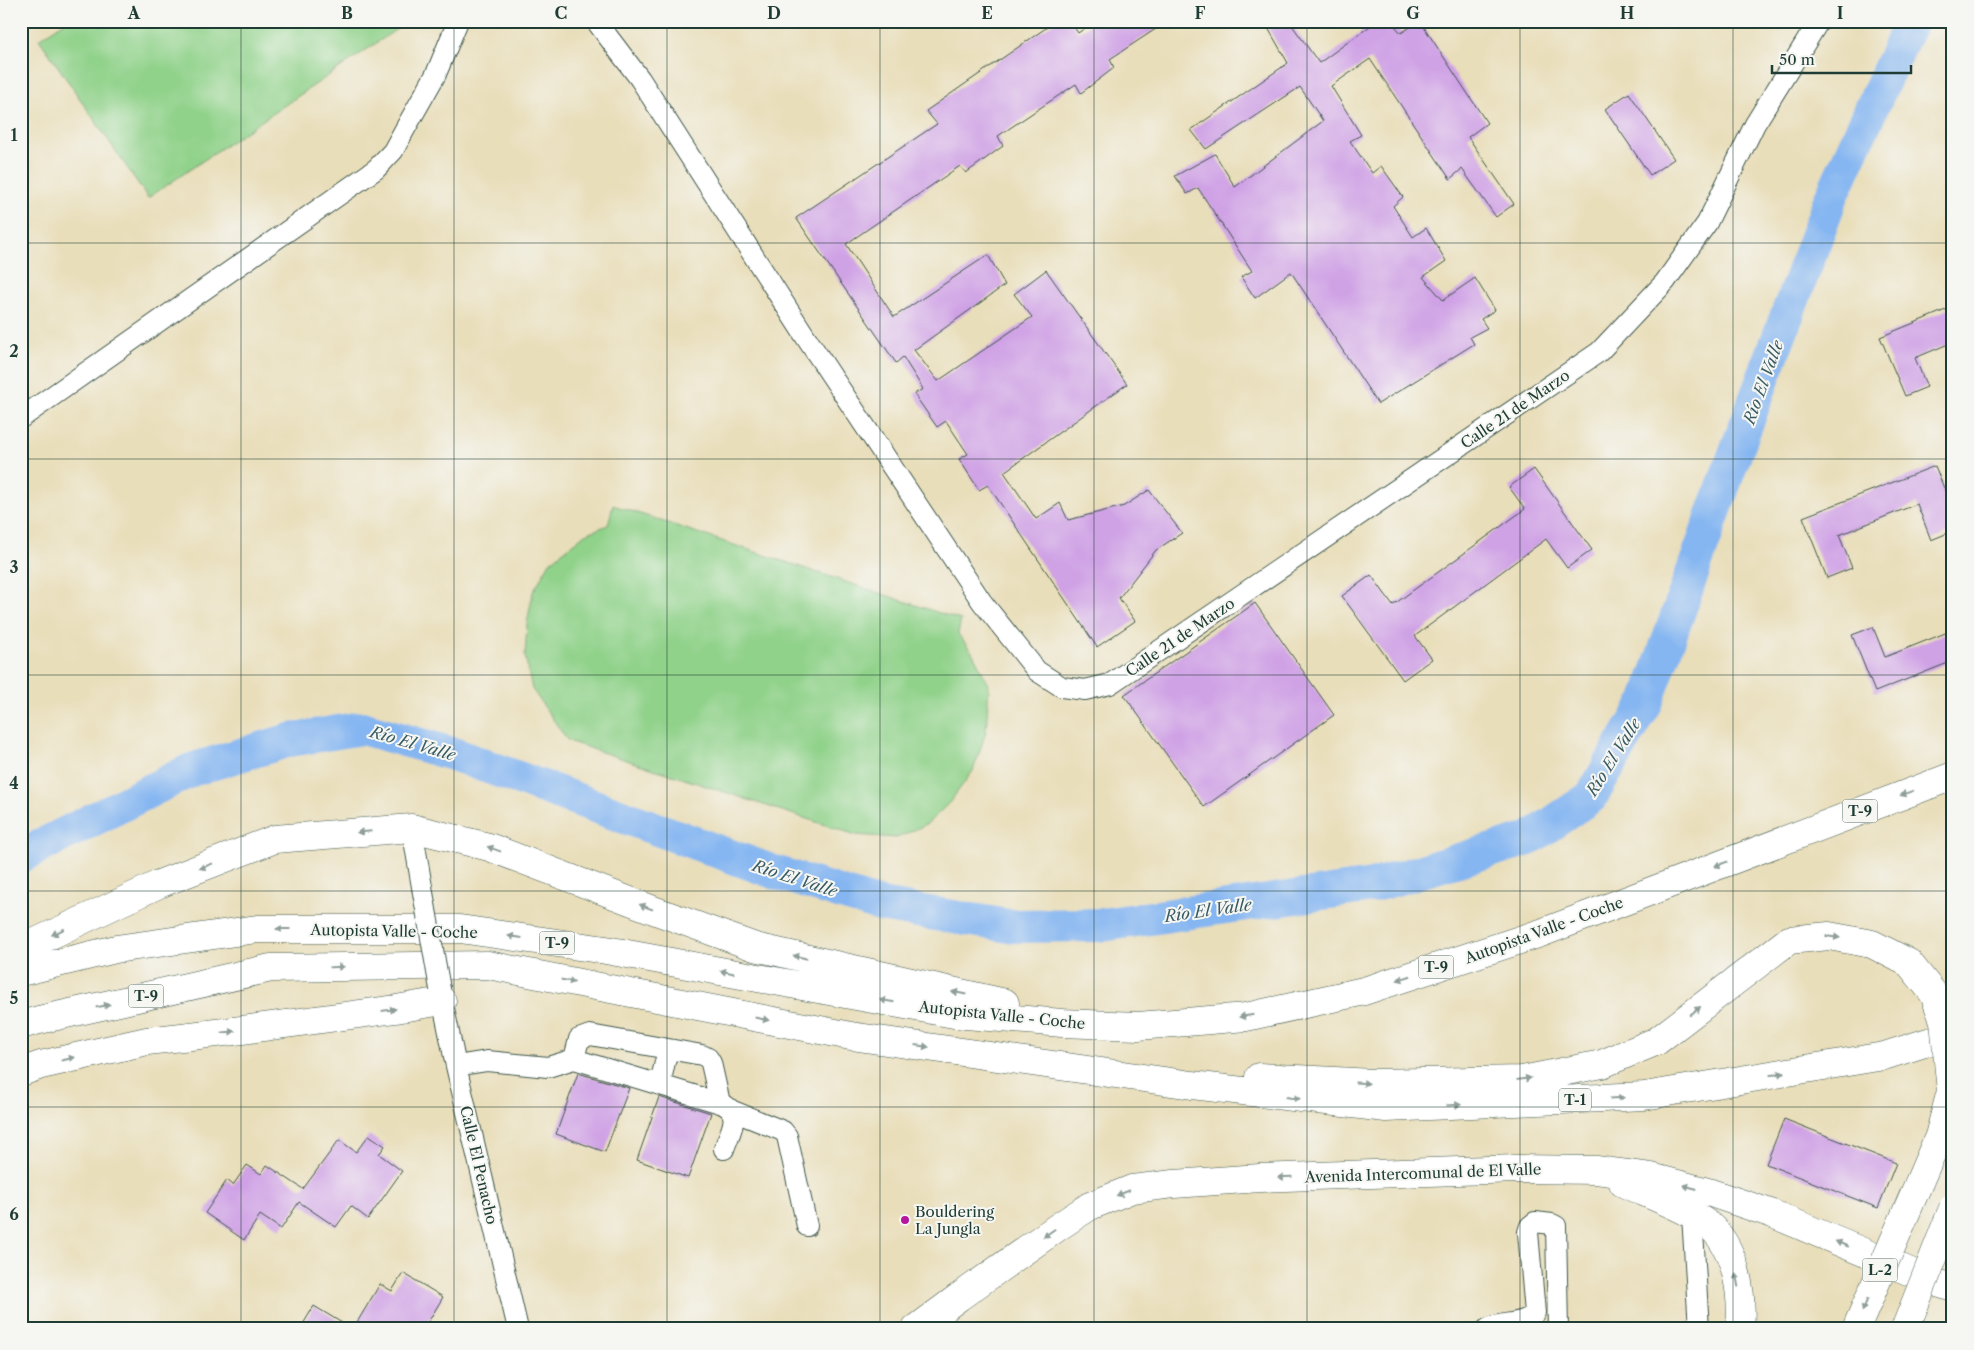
<svg xmlns="http://www.w3.org/2000/svg" width="1974" height="1350" viewBox="0 0 1974 1350" font-family="'Libre Caslon Text',serif">
  <style>
    .pitch { fill: #90d28a; stroke: #58885f }
    .lines { fill: none; stroke-linecap: round; stroke-linejoin: round }
    .river { stroke: #85b6f1; stroke-width: 34 }
    .building { fill: #cfa1e5 }
    .minor-casing { stroke: #3d5548; stroke-width: 22 }
    .secondary-casing { stroke: #3d5548; stroke-width: 29 }
    .motorway-casing { stroke: #3d5548; stroke-width: 29 }
    .minor { stroke: #fff; stroke-width: 20 }
    .secondary { stroke: #fff; stroke-width: 28 }
    .motorway { stroke: #fff; stroke-width: 28 }
    .minor-bridge-casing { stroke: #3d5548; stroke-width: 22; stroke-linecap: butt }
    .motorway-bridge-casing { stroke: #3d5548; stroke-width: 29; stroke-linecap: butt }
    .minor-bridge { stroke: #fff; stroke-width: 20 }
    .motorway-bridge { stroke: #fff; stroke-width: 28 }
    .oneway { fill: #8f9e9a }
    .grid { fill: none; stroke: #1f3d34; stroke-width: 1; stroke-opacity: 0.55 }
    .poi-dot { fill: #b5179e; stroke: #f6f6f2; stroke-width: 2 }
    .labels { text-anchor: middle; dominant-baseline: central; stroke-width: 4; stroke-linejoin: round; paint-order: stroke }
    .shield { fill: #f6f6f2; stroke: #60746d; stroke-width: 1 }
    .shield-label { font-size: 14px; font-weight: bold; fill: #1f3d34 }
    .street-label { font-size: 15px; fill: #1f3d34; stroke: #f6f6f2 }
    .poi-label { font-size: 15px; fill: #1f3d34; stroke: #f6f6f2; text-anchor: start }
    .water-label { font-size: 16px; font-style: italic; fill: #385b63; stroke: #f6f6f2 }
    .neatline { fill: none; stroke: #1f3d34; stroke-width: 2 }
    .grid-label { font-size: 16px; text-anchor: middle; font-weight: bold; fill: #1f3d34 }
  </style>
  <rect width="100%" height="100%" fill="#f6f6f2"/>
  <filter id="ink" filterUnits="userSpaceOnUse"><feTurbulence type="fractalNoise" baseFrequency=".02" numOctaves="2"/><feDisplacementMap in="SourceGraphic" scale="10" xChannelSelector="R" yChannelSelector="G"/><feConvolveMatrix kernelMatrix="1 2 1 2 8 2 1 2 1" color-interpolation-filters="sRGB"/></filter>
  <filter id="wash" filterUnits="userSpaceOnUse"><feTurbulence type="fractalNoise" baseFrequency=".0096" numOctaves="4" result="noise"/><feDisplacementMap in="SourceGraphic" scale="20" xChannelSelector="R" yChannelSelector="G"/><feGaussianBlur stdDeviation="1.12" result="paint"/><feColorMatrix in="noise" values="0 0 0 0 0 0 0 0 0 0 0 0 0 0 0 0 0 1.4 0 .05"/><feComposite in="paint" operator="in"/></filter>
  <g filter="url(#wash)">
    <rect width="100%" height="100%" fill="#e9deba"/>
    <path class="pitch" d="M66,21H396L400,27L148,198L39,39Z
      M613,505L961,620L958,634L972,652L989,685L986,732L973,771L949,803L927,824L897,838L856,835L568,741L532,689L525,656L527,623L533,592L550,562L585,534L608,525Z"/>
    <g class="lines">
      <path class="river" d="M21,856L191,770L290,740L362,728L456,755L771,871L880,905L1009,926L1102,925L1372,886L1529,839L1591,797L1646,703L1729,470L1830,200L1911,21"/>
    </g>
    <g id="blocks">
      <path class="building" d="M1056,21H1070L1078,33L1095,21H1168L1110,59L1114,68L1081,93L1076,84L998,136L1003,146L966,173L960,166L846,244L894,317L988,255L1005,285L914,350L938,381L1032,317L1014,294L1046,270L1127,384L1004,472L1036,519L1060,503L1068,520L1124,506L1149,490L1182,533L1156,550L1119,598L1135,621L1097,647L988,485L979,490L959,459L968,454L946,421L937,427L914,394L923,389L903,357L896,363L796,218L937,124L926,111Z
        M1264,21H1289L1319,63L1377,21H1391L1401,33L1420,21L1487,123L1468,137L1514,204L1496,217L1462,169L1450,179L1370,59L1331,86L1361,135L1350,141L1372,173L1381,166L1403,197L1393,206L1413,237L1426,228L1446,261L1423,277L1443,300L1475,278L1495,310L1481,319L1487,328L1470,337L1474,344L1378,404L1291,272L1255,298L1241,277L1252,271L1198,188L1187,194L1175,176L1215,154L1235,187L1323,121L1300,87L1206,149L1191,130L1288,63Z
        M1629,93L1674,159L1650,175L1605,109Z
        M1953,307V342L1915,358L1927,387L1905,396L1880,337Z
        M1935,466L1953,510V531L1931,540L1917,504L1839,535L1852,568L1827,578L1803,517Z
        M1534,469L1592,550L1567,568L1546,539L1415,636L1432,659L1403,680L1342,596L1371,575L1393,605L1525,509L1509,487Z
        M1255,603L1334,715L1204,807L1124,695Z
        M1873,627L1885,657L1953,630V661L1875,692L1852,635Z
        M578,1073L629,1088L605,1152L556,1134Z
        M659,1097L711,1113L688,1178L637,1160Z
        M1784,1119L1896,1163L1878,1208L1766,1164Z
        M369,1135L385,1146L379,1154L402,1171L368,1219L351,1206L336,1227L299,1202L281,1229L260,1215L244,1240L205,1213L227,1180L233,1185L247,1165L261,1174L267,1165L303,1189L339,1140L356,1152Z
        M403,1273L443,1297L424,1329H353L380,1284L392,1291Z
        M314,1306L352,1329H300Z"/>
    </g>
  </g>
  <g filter="url(#ink)">
    <use href="#blocks" fill-opacity="0" stroke="#3d5548" stroke-width="1"/>
    <g class="lines">
      <g class="minor-casing">
        <path id="minor" d="M596,21L640,79L807,339L982,602L1037,671L1062,687L1085,690L1110,684L1599,352L1665,282L1707,223L1755,124L1819,21
          M21,418L376,169L393,151L405,129L436,74L458,21
          M412,828L422,887
          M440,989L456,1066L518,1329
          M574,1059L579,1039L590,1035L702,1055L708,1058L711,1063L720,1103
          M456,1066L487,1061L548,1067L574,1059L720,1103C744,1112 730,1131 724,1149
          M660,1084L668,1049
          M733,1111L783,1131L787,1136L807,1226
          M1692,1215L1699,1329
          M1487,1329C1502,1321 1523,1326 1535,1313L1528,1232L1530,1226L1535,1222L1552,1224L1556,1226L1558,1329"/>
      </g>
      <g class="secondary-casing">
        <path id="secondary" d="M1623,1183C1646,1194 1694,1211 1712,1228C1737,1252 1743,1296 1740,1329
          M916,1329L959,1297L1058,1227L1090,1206L1132,1189L1174,1184L1260,1178L1516,1169L1596,1170L1651,1177L1708,1192L1773,1214L1934,1282L1953,1288"/>
      </g>
      <g class="motorway-casing">
        <path id="motorway" d="M21,949L159,884L275,839L412,828L489,847L656,911L755,947L1005,1003
          M21,972L116,949L257,929H460L606,950L954,1014L1062,1023L1138,1026L1246,1017L1364,991L1541,933L1953,776
          M21,1025L39,1020L271,968L488,965L851,1036L1192,1085L1386,1108L1644,1096L1884,1056L1953,1034
          M21,1072L41,1065L147,1041L242,1030L396,1009L442,1001
          M1259,1077L1373,1083L1522,1080L1602,1064L1657,1041"/>
      </g>
      <use href="#minor" class="minor"/>
      <use href="#secondary" class="secondary"/>
      <use href="#motorway" class="motorway"/>
      <g class="minor-bridge-casing">
        <path id="minor-bridge" d="M422,887L440,989"/>
      </g>
      <g class="motorway-bridge-casing">
        <path id="motorway-bridge" d="M1657,1041L1789,940L1829,936L1872,944L1909,963L1934,994L1944,1021L1951,1091L1939,1136L1856,1329
          M1905,1329L1953,1208"/>
      </g>
      <use href="#minor-bridge" class="minor-bridge"/>
      <use href="#motorway-bridge" class="motorway-bridge"/>
    </g>
    <defs><path id="oneway-solid" d="M-6-.8H1V-3.2L6.5 0L1 3.2V.8H-6Z" transform="scale(1.25)"/></defs>
    <g class="oneway">
      <use href="#oneway-solid" transform="translate(1907 793) rotate(159)"/>
      <use href="#oneway-solid" transform="translate(364 832) rotate(175)"/>
      <use href="#oneway-solid" transform="translate(494 849) rotate(-160)"/>
      <use href="#oneway-solid" transform="translate(1721 864) rotate(159)"/>
      <use href="#oneway-solid" transform="translate(206 866) rotate(159)"/>
      <use href="#oneway-solid" transform="translate(646 907) rotate(-159)"/>
      <use href="#oneway-solid" transform="translate(283 929) rotate(-180)"/>
      <use href="#oneway-solid" transform="translate(58 932) rotate(154)"/>
      <use href="#oneway-solid" transform="translate(515 937) rotate(-172)"/>
      <use href="#oneway-solid" transform="translate(1833 937) rotate(7)"/>
      <use href="#oneway-solid" transform="translate(800 957) rotate(-167)"/>
      <use href="#oneway-solid" transform="translate(337 967) rotate(-1)"/>
      <use href="#oneway-solid" transform="translate(727 972) rotate(-169)"/>
      <use href="#oneway-solid" transform="translate(1404 978) rotate(162)"/>
      <use href="#oneway-solid" transform="translate(568 981) rotate(11)"/>
      <use href="#oneway-solid" transform="translate(959 993) rotate(-168)"/>
      <use href="#oneway-solid" transform="translate(887 1001) rotate(-170)"/>
      <use href="#oneway-solid" transform="translate(103 1006) rotate(-12)"/>
      <use href="#oneway-solid" transform="translate(389 1010) rotate(-8)"/>
      <use href="#oneway-solid" transform="translate(1695 1011) rotate(-38)"/>
      <use href="#oneway-solid" transform="translate(1246 1016) rotate(171)"/>
      <use href="#oneway-solid" transform="translate(762 1019) rotate(11)"/>
      <use href="#oneway-solid" transform="translate(228 1032) rotate(-6)"/>
      <use href="#oneway-solid" transform="translate(922 1046) rotate(8)"/>
      <use href="#oneway-solid" transform="translate(68 1059) rotate(-13)"/>
      <use href="#oneway-solid" transform="translate(1777 1074) rotate(-10)"/>
      <use href="#oneway-solid" transform="translate(1524 1079) rotate(-8)"/>
      <use href="#oneway-solid" transform="translate(1362 1083) rotate(3)"/>
      <use href="#oneway-solid" transform="translate(1293 1098) rotate(7)"/>
      <use href="#oneway-solid" transform="translate(1617 1098) rotate(-3)"/>
      <use href="#oneway-solid" transform="translate(1454 1105) rotate(-3)"/>
      <use href="#oneway-solid" transform="translate(1285 1177) rotate(178)"/>
      <use href="#oneway-solid" transform="translate(1690 1187) rotate(-165)"/>
      <use href="#oneway-solid" transform="translate(1123 1193) rotate(158)"/>
      <use href="#oneway-solid" transform="translate(1049 1233) rotate(145)"/>
      <use href="#oneway-solid" transform="translate(1842 1244) rotate(-157)"/>
      <use href="#oneway-solid" transform="translate(1737 1280) rotate(-100)"/>
      <use href="#oneway-solid" transform="translate(1865 1305) rotate(113)"/>
    </g>
  </g>
  <path class="grid" d="M241,21V1329M454,21V1329M667,21V1329M880,21V1329M1094,21V1329M1307,21V1329M1520,21V1329M1733,21V1329M21,243H1953M21,459H1953M21,675H1953M21,891H1953M21,1107H1953"/>
  <circle class="poi-dot" cx="905" cy="1220" r="5"/>
  <g class="labels">
    <g class="shield">
      <rect x="1842.5" y="799.5" width="35" height="23" rx="4"/>
      <rect x="539.5" y="931.5" width="35" height="23" rx="4"/>
      <rect x="1418.5" y="955.5" width="35" height="23" rx="4"/>
      <rect x="128.5" y="984.5" width="35" height="23" rx="4"/>
      <rect x="1559" y="1088.5" width="32" height="23" rx="4"/>
      <rect x="1862.5" y="1258.5" width="35" height="23" rx="4"/>
    </g>
    <g class="shield-label">
      <text x="1860" y="811">T-9</text>
      <text x="557" y="943">T-9</text>
      <text x="1436" y="967">T-9</text>
      <text x="146" y="996">T-9</text>
      <text x="1575" y="1100">T-1</text>
      <text x="1880" y="1270">L-2</text>
    </g>
    <g class="street-label">
      <text transform="translate(1515 409) rotate(-34)">Calle 21 de Marzo</text>
      <text transform="translate(1180 637) rotate(-34)">Calle 21 de Marzo</text>
      <text transform="translate(1544 930) rotate(-20)">Autopista Valle - Coche</text>
      <text transform="translate(394 931) rotate(1)">Autopista Valle - Coche</text>
      <text transform="translate(1002 1015) rotate(6)">Autopista Valle - Coche</text>
      <text transform="translate(479 1165) rotate(77)">Calle El Penacho</text>
      <text transform="translate(1423 1173) rotate(-2)">Avenida Intercomunal de El Valle</text>
    </g>
    <g class="poi-label">
      <text x="915" y="1211">Bouldering<tspan x="915" dy="17">La Jungla</tspan></text>
    </g>
    <g class="water-label">
      <text transform="translate(1763 382) rotate(-70)">Río El Valle</text>
      <text transform="translate(413 743) rotate(16)">Río El Valle</text>
      <text transform="translate(1613 757) rotate(-58)">Río El Valle</text>
      <text transform="translate(795 878) rotate(18)">Río El Valle</text>
      <text transform="translate(1208 910) rotate(-8)">Río El Valle</text>
    </g>
  </g>
  <rect width="1974" height="1350" fill="none" stroke="#f6f6f2" stroke-width="55"/>
  <path d="M1772 65v8h139v-8" fill="none" stroke="#1f3d34" stroke-width="2.5"/>
  <text x="1779" y="65" font-size="15" fill="#1f3d34" stroke="#f6f6f2" stroke-width="4" paint-order="stroke">50 m</text>
  <rect x="28" y="28" width="1918" height="1294" class="neatline"/>
  <g class="grid-label">
    <text x="134" y="19">A</text>
    <text x="347" y="19">B</text>
    <text x="561" y="19">C</text>
    <text x="774" y="19">D</text>
    <text x="987" y="19">E</text>
    <text x="1200" y="19">F</text>
    <text x="1413" y="19">G</text>
    <text x="1627" y="19">H</text>
    <text x="1840" y="19">I</text>
    <text x="14" y="141">1</text>
    <text x="14" y="357">2</text>
    <text x="14" y="573">3</text>
    <text x="14" y="789">4</text>
    <text x="14" y="1004">5</text>
    <text x="14" y="1220">6</text>
  </g>
</svg>
